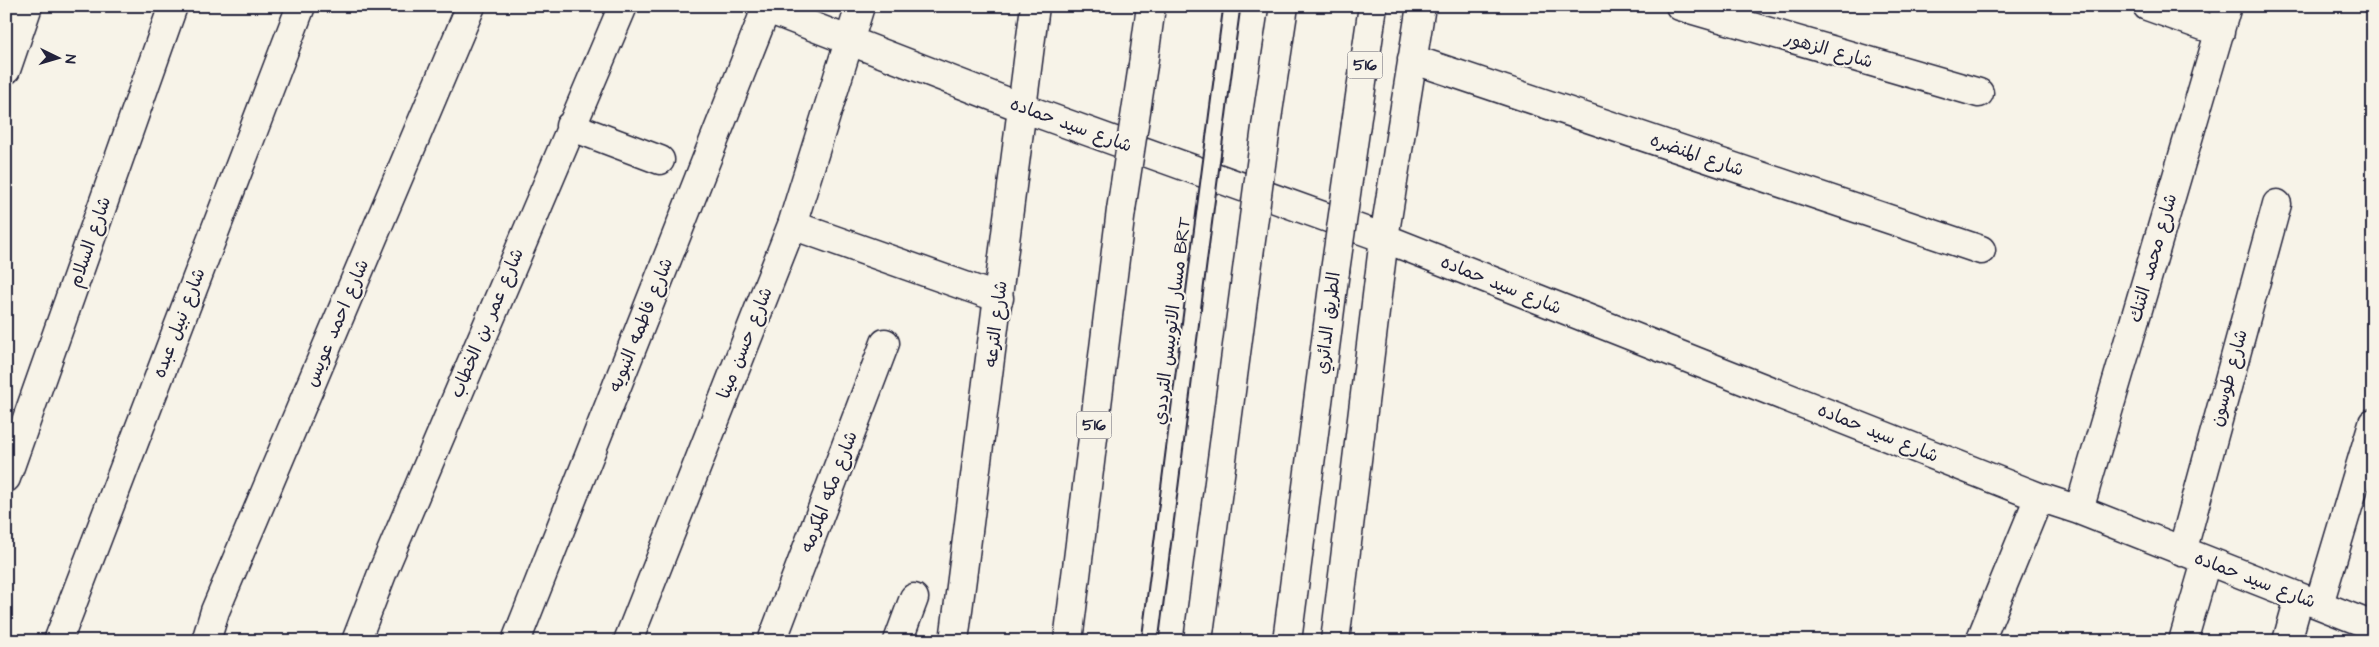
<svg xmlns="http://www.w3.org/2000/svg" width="2379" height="647" viewBox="0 0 2379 647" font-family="'Architects Daughter','Playpen Sans Arabic',sans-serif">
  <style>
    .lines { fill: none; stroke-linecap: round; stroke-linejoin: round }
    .lane-casing { stroke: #22223b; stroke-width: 19 }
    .street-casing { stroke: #22223b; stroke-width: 31 }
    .highway-casing { stroke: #22223b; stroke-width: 31 }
    .lane { stroke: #f7f3e8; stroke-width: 15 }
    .street { stroke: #f7f3e8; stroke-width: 28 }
    .highway { stroke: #f7f3e8; stroke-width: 28 }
    .lane-bridge-casing { stroke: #22223b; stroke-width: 19; stroke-linecap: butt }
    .highway-bridge-casing { stroke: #22223b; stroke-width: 31; stroke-linecap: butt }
    .lane-bridge { stroke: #f7f3e8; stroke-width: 15 }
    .highway-bridge { stroke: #f7f3e8; stroke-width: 28 }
    .labels { text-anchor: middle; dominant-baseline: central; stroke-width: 4.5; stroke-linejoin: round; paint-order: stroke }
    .shield { fill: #f7f3e8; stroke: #62616f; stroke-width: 1 }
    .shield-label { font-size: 16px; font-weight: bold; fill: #22223b }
    .street-label { font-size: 18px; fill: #22223b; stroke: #f7f3e8 }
  </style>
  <rect width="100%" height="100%" fill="#f7f3e8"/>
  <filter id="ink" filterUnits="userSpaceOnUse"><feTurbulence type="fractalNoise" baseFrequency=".02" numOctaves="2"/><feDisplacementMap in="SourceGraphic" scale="10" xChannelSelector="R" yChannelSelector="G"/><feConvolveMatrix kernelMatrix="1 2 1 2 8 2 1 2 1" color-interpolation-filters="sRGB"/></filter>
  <g filter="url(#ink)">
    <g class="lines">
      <g class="lane-casing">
        <path id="lane" d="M1220,96L1232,6
          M1150,641L1200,249"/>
      </g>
      <g class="street-casing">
        <path id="street" d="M760,6L1023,108L1384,238L2039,497L2079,510L2373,626
          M1680,6L1979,93
          M2147,6L2220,32
          M1412,59L1981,250
          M6,70L28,6
          M570,126L660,160
          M792,225L999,298
          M6,478L173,6
          M2079,510L2227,6
          M2182,552L2277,204
          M2319,604L2373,423
          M58,641L301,6
          M206,641L215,611L471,6
          M356,641L383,571L623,6
          M516,641L766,9
          M628,641L792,225L860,6
          M772,641L885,343
          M898,641L914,598
          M954,641L1035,6
          M1335,641L1384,238L1421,6
          M1980,641L2039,497
          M2183,641L2206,562
          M2287,641L2299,598"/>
      </g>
      <g class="highway-casing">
        <path id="highway" d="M1143,65L1151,6
          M1268,112L1284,6
          M1356,124L1373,6
          M1068,641L1121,210
          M1198,641L1249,255
          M1287,641L1335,271"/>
      </g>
      <use href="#lane" class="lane"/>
      <use href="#street" class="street"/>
      <use href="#highway" class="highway"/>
      <g class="lane-bridge-casing">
        <path id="lane-bridge" d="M1200,249L1220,96"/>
      </g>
      <g class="highway-bridge-casing">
        <path id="highway-bridge" d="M1121,210L1143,65
          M1249,255L1268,112
          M1335,271L1356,124"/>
      </g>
      <use href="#lane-bridge" class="lane-bridge"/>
      <use href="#highway-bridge" class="highway-bridge"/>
    </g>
  </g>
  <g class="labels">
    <g class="shield">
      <rect x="1347.5" y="51.5" width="35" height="27" rx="4"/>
      <rect x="1076.5" y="411.5" width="35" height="27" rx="4"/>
    </g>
    <g class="shield-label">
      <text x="1365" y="65">516</text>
      <text x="1094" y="425">516</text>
    </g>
    <g class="street-label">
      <text transform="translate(1829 50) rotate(16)">شارع الزهور</text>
      <text transform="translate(1071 125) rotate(20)">شارع سيد حماده</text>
      <text transform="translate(1697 155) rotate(19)">شارع المنضره</text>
      <text transform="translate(90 242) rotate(-71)">شارع السلام</text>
      <text transform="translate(2153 258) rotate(-74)">شارع محمد التنك</text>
      <text transform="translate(1501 285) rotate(22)">شارع سيد حماده</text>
      <text transform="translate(1172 321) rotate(-83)">مسار الاتوبيس الترددي BRT</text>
      <text transform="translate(179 323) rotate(-69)">شارع نبيل عبده</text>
      <text transform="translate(337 323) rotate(-67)">شارع احمد عويس</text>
      <text transform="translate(487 323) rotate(-67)">شارع عمر بن الخطاب</text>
      <text transform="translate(1328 323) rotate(-83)">الطريق الدائري</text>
      <text transform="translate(996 324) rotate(-83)">شارع الترعه</text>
      <text transform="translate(641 325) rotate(-68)">شارع فاطمه النبويه</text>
      <text transform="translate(745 343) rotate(-68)">شارع حسن مينا</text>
      <text transform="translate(2229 378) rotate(-75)">شارع طوسون</text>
      <text transform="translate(1878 433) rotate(22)">شارع سيد حماده</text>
      <text transform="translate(829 492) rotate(-69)">شارع مكه المكرمه</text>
      <text transform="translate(2255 580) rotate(21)">شارع سيد حماده</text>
    </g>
  </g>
  <rect width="2379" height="647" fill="none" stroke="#f7f3e8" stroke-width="25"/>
  <rect x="12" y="12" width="2354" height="622" fill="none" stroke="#22223b" stroke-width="2" filter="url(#ink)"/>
  <g transform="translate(58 58) rotate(95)" stroke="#f7f3e8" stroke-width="4" paint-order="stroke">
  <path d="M0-4L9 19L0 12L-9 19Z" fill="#22223b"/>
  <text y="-8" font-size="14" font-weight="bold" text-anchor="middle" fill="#22223b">N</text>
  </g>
</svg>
